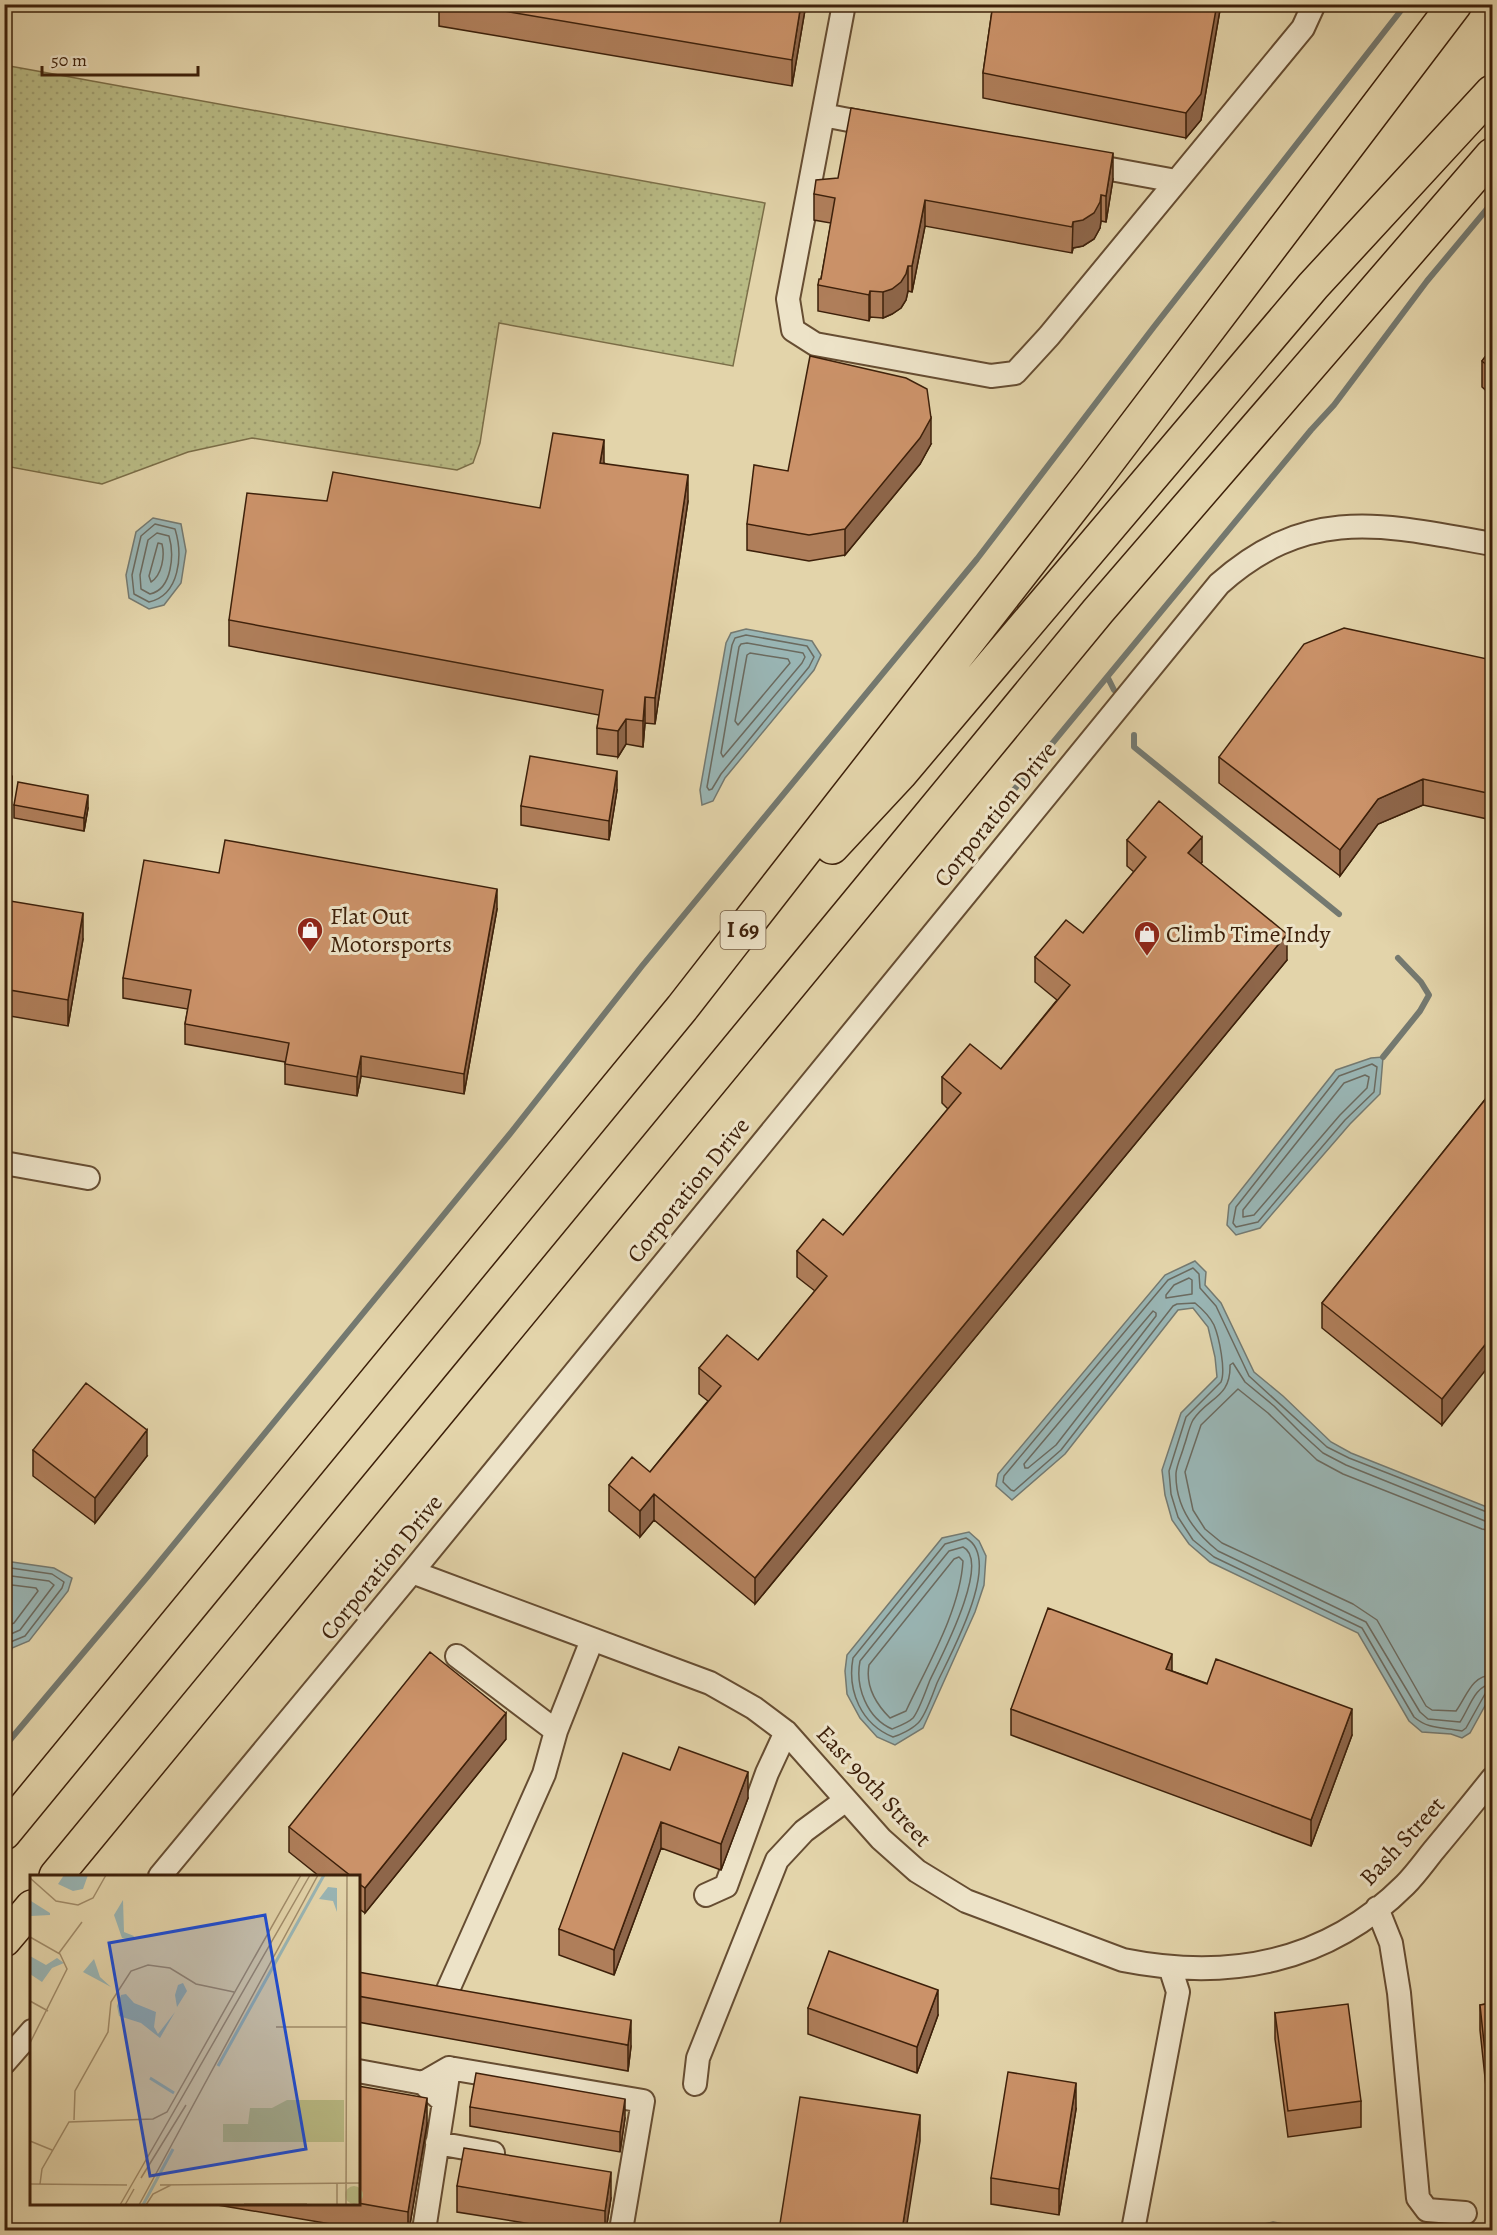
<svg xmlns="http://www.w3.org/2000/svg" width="1497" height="2235" viewBox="0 0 1497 2235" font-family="Alegreya,serif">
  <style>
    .grass { fill: url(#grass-dots); stroke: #7b6e48; stroke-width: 1.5 }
    .water { fill: #99b5b4; stroke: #747970; stroke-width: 1.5 }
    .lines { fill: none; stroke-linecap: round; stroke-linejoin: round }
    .shore { stroke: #6b6a5f; stroke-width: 1.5 }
    .stream { stroke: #747970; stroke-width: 6 }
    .minor-casing { stroke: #664d32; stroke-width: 26 }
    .highway-casing { stroke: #3d200a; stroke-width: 36 }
    .minor { stroke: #ede3c8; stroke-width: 22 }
    .highway { stroke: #e3d4aa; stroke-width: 33 }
    .wall { fill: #af7e5a; stroke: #3d200a; stroke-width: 1.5 }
    .shaded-wall { fill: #8e664a; stroke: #3d200a; stroke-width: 1.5 }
    .building { fill: #cb9269; stroke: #3d200a; stroke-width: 1.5 }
    .labels { text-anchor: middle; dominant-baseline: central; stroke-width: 6; stroke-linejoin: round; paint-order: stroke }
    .shield { fill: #ede3c8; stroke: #725a43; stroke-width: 1.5 }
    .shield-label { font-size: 22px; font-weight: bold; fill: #3d200a }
    .street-label { font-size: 24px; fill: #3d200a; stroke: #ede3c8 }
    .poi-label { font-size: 24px; fill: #3d200a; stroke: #ede3c8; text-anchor: start }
    .inset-river { fill: none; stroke: #99b5b4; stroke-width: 3 }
    .inset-road { fill: none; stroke: #a18c6a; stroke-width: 1.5 }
    .view { fill: #1d4ed8; fill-opacity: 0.15; stroke: #1d4ed8; stroke-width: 3 }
    .inset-edge { fill: none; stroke: #3d200a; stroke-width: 3 }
  </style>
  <defs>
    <pattern id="grass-dots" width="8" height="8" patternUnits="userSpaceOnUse" patternTransform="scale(1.5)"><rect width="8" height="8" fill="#b9bb85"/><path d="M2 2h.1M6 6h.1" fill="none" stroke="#a0a072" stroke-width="1.8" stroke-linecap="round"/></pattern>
  </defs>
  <rect width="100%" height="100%" fill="#e3d4aa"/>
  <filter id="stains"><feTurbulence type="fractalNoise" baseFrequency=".00333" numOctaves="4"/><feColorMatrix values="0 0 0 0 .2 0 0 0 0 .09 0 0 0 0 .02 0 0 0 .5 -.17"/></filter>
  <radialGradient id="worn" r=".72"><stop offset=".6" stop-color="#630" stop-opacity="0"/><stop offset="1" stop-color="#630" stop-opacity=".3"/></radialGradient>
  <path class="grass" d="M4,65L765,203L733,366L499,323L480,443L473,463L457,470L252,438L188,452L102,484L5,466Z"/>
  <path class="water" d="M153,518L181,524L186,551L181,583L164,605L149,609L129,598L126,575L136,532Z
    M746,629L812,641L821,655L814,670L725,778L713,801L702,805L700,790L726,643L731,633Z
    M1383,1057L1380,1094L1350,1124L1260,1228L1236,1235L1227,1225L1229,1205L1336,1070L1371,1058Z
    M1195,1261L1206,1272L1205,1285L1221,1303L1254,1372L1283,1396L1331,1442L1351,1453L1492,1509V1693L1470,1733L1462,1738L1451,1734L1422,1732L1409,1721L1358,1633L1210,1562L1189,1544L1172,1520L1165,1495L1162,1470L1181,1413L1217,1377L1215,1357L1208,1327L1193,1308L1178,1310L1065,1454L1012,1500L996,1486L998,1474L1165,1275Z
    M969,1532L979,1541L986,1556L984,1585L975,1612L923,1728L895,1745L877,1737L860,1718L847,1694L845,1671L847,1655L942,1538Z
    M5,1561L54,1568L72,1578L68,1591L29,1641L12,1648L5,1674Z
    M1273,2222L1317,2230H1254L1255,2226Z"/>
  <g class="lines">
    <path class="shore" d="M155,524L175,529C183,555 180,595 149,602L134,594L132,575L141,536Z
      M157,533L169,536C174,553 173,589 150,594L141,589L140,575L148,540Z
      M158,543L162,544C165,556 162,575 151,582L149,576Z
      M746,635L807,646L814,657L809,667L721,774L712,789L709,790L707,787L732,645L735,638Z
      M747,643L803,653L805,657L802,663L723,757L721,753L739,647L741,644Z
      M750,653L788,659L790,663L738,725L735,721L747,655Z
      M1372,1064L1377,1067L1374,1092L1345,1120L1258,1222L1236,1227L1233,1223L1236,1207L1339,1076Z
      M1365,1075L1369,1077L1367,1088L1340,1115L1254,1215L1243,1217V1210L1344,1083Z
      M1189,1278L1192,1280V1294L1166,1298V1295L1174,1285Z
      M1153,1311L1156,1313V1316L1056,1445L1028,1468H1025L1024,1464Z
      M1492,1514L1349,1458L1327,1447L1249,1376L1216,1306L1200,1288L1199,1274L1193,1268L1168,1280L1004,1476L1003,1482L1011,1490L1014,1491L1061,1450L1173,1306L1177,1304L1195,1303C1201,1308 1210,1317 1214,1325C1219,1337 1226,1370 1221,1382L1186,1417L1169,1471L1171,1494L1178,1517L1193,1540L1214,1557L1362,1628L1414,1717C1429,1730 1444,1727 1462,1731L1466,1728L1485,1694L1492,1691
      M1492,1522L1485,1521L1346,1465L1323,1453L1302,1434L1274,1406L1245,1382L1233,1363L1230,1365C1231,1398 1208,1397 1193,1420C1189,1427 1187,1438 1184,1446C1182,1454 1177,1464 1176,1473C1175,1506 1193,1531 1218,1551L1366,1622L1420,1712L1428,1719L1460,1722C1469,1709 1475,1685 1492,1684
      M1492,1531L1482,1529L1343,1474L1317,1460L1268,1413L1238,1389L1201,1425L1185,1472L1193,1510L1205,1529L1222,1543L1353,1604L1377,1620L1426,1706L1432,1710L1456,1711C1467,1696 1471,1676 1492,1675
      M966,1538C1004,1559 950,1655 937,1683C933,1693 925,1718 917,1724C912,1729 900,1735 893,1737C861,1724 847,1691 853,1658L945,1544Z
      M963,1547C992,1561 940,1659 930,1680C926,1690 919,1711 913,1718C908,1723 897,1727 892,1729C867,1718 855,1687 860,1661L949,1551Z
      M959,1557L963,1561C960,1611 927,1666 906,1711L890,1718C876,1704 865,1687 869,1665L954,1559Z
      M4,1567L52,1574L64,1582L62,1588L25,1636L8,1643L4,1652
      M4,1575L49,1581L54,1585L20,1630L4,1637
      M4,1584L36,1588L38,1591L14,1623L4,1627"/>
    <path class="stream" d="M1108,678L1114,690
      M1134,735V747L1339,914
      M970,843L1311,430L1334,405L1427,281L1492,203
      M1383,1057L1420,1011L1429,995L1421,982L1398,958
      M4,1747L148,1576L509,1135L642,966L977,559L1153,328L1406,4"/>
    <g class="minor-casing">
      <path id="minor" d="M844,4L788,299L793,330L815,344L991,376L1015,373L1049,336L1303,28L1314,4
        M823,115L880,126
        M1083,164L1176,181
        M4,1163L88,1178
        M412,1572L710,1683L754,1708L786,1732L881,1839L917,1871L966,1901L1123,1960C1228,1981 1327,1963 1405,1885C1416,1874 1425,1861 1434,1850C1454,1826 1473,1803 1492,1779
        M457,1656L556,1731L592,1640
        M160,1876L412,1572L1219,584C1309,504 1385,525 1492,544
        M706,1895L726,1886L767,1773L786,1732
        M1377,1908L1391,1943L1399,1993L1418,2198L1427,2210L1465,2213
        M447,1992L544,1774L556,1731
        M4,2063L32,2031
        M449,2068L643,2101L621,2230
        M358,2071L423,2083L444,2102L449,2068L423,2083
        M695,2084L698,2058L777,1860L804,1831L846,1800
        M437,2143L493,2153
        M424,2230L444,2102
        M1133,2230L1178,1992L1170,1967"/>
    </g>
    <g class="highway-casing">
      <path id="highway" d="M832,847L900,774L1313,286L1492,92
        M4,1833L682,1008L1096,477L1455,4
        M56,1876L1098,611L1492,155
        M4,1940L32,1907"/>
    </g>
    <use href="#minor" class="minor"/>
    <use href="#highway" class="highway"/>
  </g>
  <path class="wall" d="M439,4H806L792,86L439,26Z
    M993,4H1221L1201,120L1186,138L983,98V73Z
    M1113,179L1106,222L1101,221L1100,228L1094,239L1083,246L1073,248L1072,253L925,226L912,292L908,291L906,300L901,308L892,314L883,318L870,317L869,321L818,311V285L821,279L831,223L814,220V194Z
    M1492,348V396L1482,387V361Z
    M931,444L920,464L845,555L809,561L747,550V524L788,471Z
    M604,463L688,501L655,724L645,723L643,747L626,744L618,757L597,754V728L599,715L229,646V620L327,501L540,508Z
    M1492,660V820L1423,805L1378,824L1340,876L1219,783V757Z
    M617,790L609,840L521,825V806Z
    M14,805L88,808L84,831L14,818Z
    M1127,840L1202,862L1201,864L1287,960L755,1604L654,1520L640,1537L609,1511V1485L650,1472L708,1401L699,1394V1368L758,1360L815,1291L797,1277V1251L843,1235L948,1109L942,1103V1077L1001,1069L1057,1000L1035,982V957L1083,933L1134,872L1127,866Z
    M4,900L83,939L68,1026L4,1015Z
    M497,909L464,1094L361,1076L357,1096L285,1084V1062L185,1044V1024L188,1009L123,998V978Z
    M1492,1091L1442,1425L1322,1328V1303Z
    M33,1450L147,1456L95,1523L33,1476Z
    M1172,1671L1352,1735L1311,1846L1011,1735V1709Z
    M506,1739L365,1913L358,1908V1876H319L289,1852V1827Z
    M670,1770L748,1798L721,1870L661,1848L614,1975L559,1955V1929Z
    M358,1972L631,2046L628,2071L358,2022Z
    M1492,2003V2144L1480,2030V2005Z
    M808,2008L938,2015L917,2073L808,2034Z
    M1275,2013L1361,2101V2127L1288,2137L1275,2039Z
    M470,2107L625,2118L620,2152L470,2126Z
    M1076,2109L1059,2215L991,2204V2178Z
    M427,2124L409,2230H366L218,2205V2204H358Z
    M457,2186L611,2198L606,2230H568L457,2212Z"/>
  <path class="shaded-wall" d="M801,4H806L792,86V60Z
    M1217,4H1221L1201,120L1186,138V113Z
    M1113,153V179L1106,222V196Z
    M1101,195V221L1100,228L1094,239L1083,246L1073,248L1072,253L1073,222Z
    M925,200V226L912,292V266Z
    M908,266V291L906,300L901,308L892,314L883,318V292Z
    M870,291V317L869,321V295Z
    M931,418V444L920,464L845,555V529Z
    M604,440V466L600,463Z
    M688,475V501L655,724V698Z
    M645,697V723L643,747V721Z
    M626,719V744L618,757V731Z
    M617,771V790L609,840V821Z
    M12,776V795L4,835V816Z
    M1423,779V805L1378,824L1340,876V850L1378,799Z
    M88,795V808L84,831V818Z
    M1202,837V862L1188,879V853Z
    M497,889V909L464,1094V1074Z
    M83,913V939L68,1026V1000Z
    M1287,934V960L755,1604V1578Z
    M361,1056V1076L357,1096V1077Z
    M1492,1336V1362L1442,1425V1399Z
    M147,1430V1456L95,1523V1498Z
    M654,1494V1520L640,1537V1511Z
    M1172,1654V1680L1166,1669Z
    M1352,1709V1735L1311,1846V1820Z
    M506,1713V1739L365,1913V1888Z
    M748,1772V1798L721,1870V1844Z
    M661,1822V1848L614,1975V1950Z
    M938,1990V2015L917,2073V2047Z
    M631,2020V2046L628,2071V2045Z
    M1076,2083V2109L1059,2215V2189Z
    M427,2098V2124L409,2230H408V2212Z
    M625,2099V2118L620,2152V2132Z
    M920,2115V2141L906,2230H902Z
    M611,2172V2198L606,2230H605V2211Z"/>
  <path class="building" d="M463,4H801L792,60Z
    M993,4H1217L1201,94L1186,113L983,73Z
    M851,108L1113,153L1106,196L1101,195L1100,202L1094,213L1083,220L1073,222L1072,227L925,200L912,266H908L906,274L901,282L892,289L883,292L870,291L869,295L818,285L819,279H821L835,198L814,194L816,180L838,178Z
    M1492,348V370L1482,361Z
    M810,356L906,378L927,389L931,418L920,438L845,529L809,535L747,524L754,465L788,471Z
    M553,433L604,440L600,463L688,475L655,698L645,697L643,721L626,719L618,731L597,728L603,690L229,620L247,493L327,501L333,472L540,508Z
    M1344,628L1492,660V794L1423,779L1378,799L1340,850L1219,757L1304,644Z
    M530,756L617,771L609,821L521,806Z
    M4,774L12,776L4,816Z
    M18,782L88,795L84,818L14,805Z
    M1159,801L1202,837L1188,853L1287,934L755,1578L654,1494L640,1511L609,1485L632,1457L650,1472L721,1386L699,1368L727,1335L758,1360L827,1276L797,1251L823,1219L843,1235L961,1093L942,1077L970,1044L1001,1069L1070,985L1035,957L1066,920L1083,933L1146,857L1127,840Z
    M225,840L497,889L464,1074L361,1056L357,1077L285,1064L289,1043L185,1024L191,990L123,978L144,860L219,873Z
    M4,900L83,913L68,1000L4,989Z
    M1492,1091V1336L1442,1399L1322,1303Z
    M86,1383L147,1430L95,1498L33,1450Z
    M1048,1608L1172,1654L1166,1669L1207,1684L1216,1659L1352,1709L1311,1820L1011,1709Z
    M430,1652L506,1713L365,1888L358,1883V1876H351L289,1827Z
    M679,1747L748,1772L721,1844L661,1822L614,1950L559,1929L623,1753L670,1770Z
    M829,1951L938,1990L917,2047L808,2008Z
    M358,1972L631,2020L628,2045L358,1996Z
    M1492,2003V2118L1480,2005Z
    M1348,2004L1361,2101L1288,2111L1275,2013Z
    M1008,2072L1076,2083L1059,2189L991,2178Z
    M476,2073L625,2099L620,2132L470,2107Z
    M358,2086L427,2098L408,2212L358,2203Z
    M800,2097L920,2115L902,2230H779Z
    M464,2148L611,2172L605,2211L457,2186Z"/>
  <defs>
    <g id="shop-pin" transform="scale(1.35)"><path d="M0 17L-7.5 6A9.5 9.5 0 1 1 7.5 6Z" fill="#8f2418" stroke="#ede3c8"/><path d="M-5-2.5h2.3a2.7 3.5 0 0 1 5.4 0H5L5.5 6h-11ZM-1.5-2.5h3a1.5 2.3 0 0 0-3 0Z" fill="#fff"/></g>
  </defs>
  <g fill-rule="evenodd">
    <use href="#shop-pin" x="310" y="930"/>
    <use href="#shop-pin" x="1147" y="934"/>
  </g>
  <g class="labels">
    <rect class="shield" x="720.5" y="911" width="45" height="38" rx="4.5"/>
    <g class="shield-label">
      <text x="743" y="930">I 69</text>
    </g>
    <g class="street-label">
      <text transform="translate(995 814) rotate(-51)">Corporation Drive</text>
      <text transform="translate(688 1190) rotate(-51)">Corporation Drive</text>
      <text transform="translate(381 1567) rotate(-51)">Corporation Drive</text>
      <text transform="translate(874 1786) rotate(47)">East 90th Street</text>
      <text transform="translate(1402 1841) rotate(-47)">Bash Street</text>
    </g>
    <g class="poi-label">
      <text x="330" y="916">Flat Out<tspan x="330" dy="28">Motorsports</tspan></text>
      <text x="1166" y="934">Climb Time Indy</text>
    </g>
  </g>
  <g transform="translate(30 1875)">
    <rect width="330" height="330" fill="#e3d4aa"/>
    <path d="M257,225H314V267H193V249H218L220,233H242ZM315 320a9 9 0 1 1 18 0a9 9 0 1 1-18 0Z" fill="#b9bb85"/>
    <path d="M34,0H58L53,14L43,16L28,9ZM298,12L307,13V37L303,26L289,24ZM93,25L94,57L104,61L102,65L92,63L84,40ZM1,26L20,38V40L1,41ZM0,81L16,90L27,83L34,88L22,93L12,107L0,99ZM64,84L70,102L81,112L53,97ZM153,108L157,116L147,132L145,120L148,110ZM96,119L104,128L126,137L124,152L128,159L145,137L130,163L111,148L89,141L87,131L91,120Z" fill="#99b5b4"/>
    <path class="inset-river" d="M188,191L294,0M120,203L144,218M113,330L143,274"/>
    <path class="inset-road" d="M0,3L26,26L48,30L63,23L76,0M0,62L30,79L37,94L0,168M29,78L52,47M0,126L18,136M246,152H317M44,245L45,216L78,157L81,127L101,96L118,90L140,93L166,109L204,117M0,266L22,275M111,303L156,230M0,309L97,310M10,309L12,294L39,247L123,244L137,237L271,0M307,309V330M130,310L330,308M214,329H277M90,330L280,0M95,330L104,314M109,330L288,0M116,330L123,319L141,310M316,330L317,0"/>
    <path class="view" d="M235,40L276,274L120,301L79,68Z"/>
    <rect width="330" height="330" class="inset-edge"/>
  </g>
  <rect width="1497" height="2235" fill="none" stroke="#e3d4aa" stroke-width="24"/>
  <rect x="6" y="6" width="1485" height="2223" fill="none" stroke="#3d200a" stroke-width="3"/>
  <rect x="12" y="12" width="1473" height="2211" fill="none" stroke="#3d200a" stroke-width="1.5"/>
  <path d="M42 66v9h156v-9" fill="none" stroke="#3d200a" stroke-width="3"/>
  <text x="51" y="66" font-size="18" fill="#3d200a" stroke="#ede3c8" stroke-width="4.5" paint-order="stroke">50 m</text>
  <rect width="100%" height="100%" filter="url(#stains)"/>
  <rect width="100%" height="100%" fill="url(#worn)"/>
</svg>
